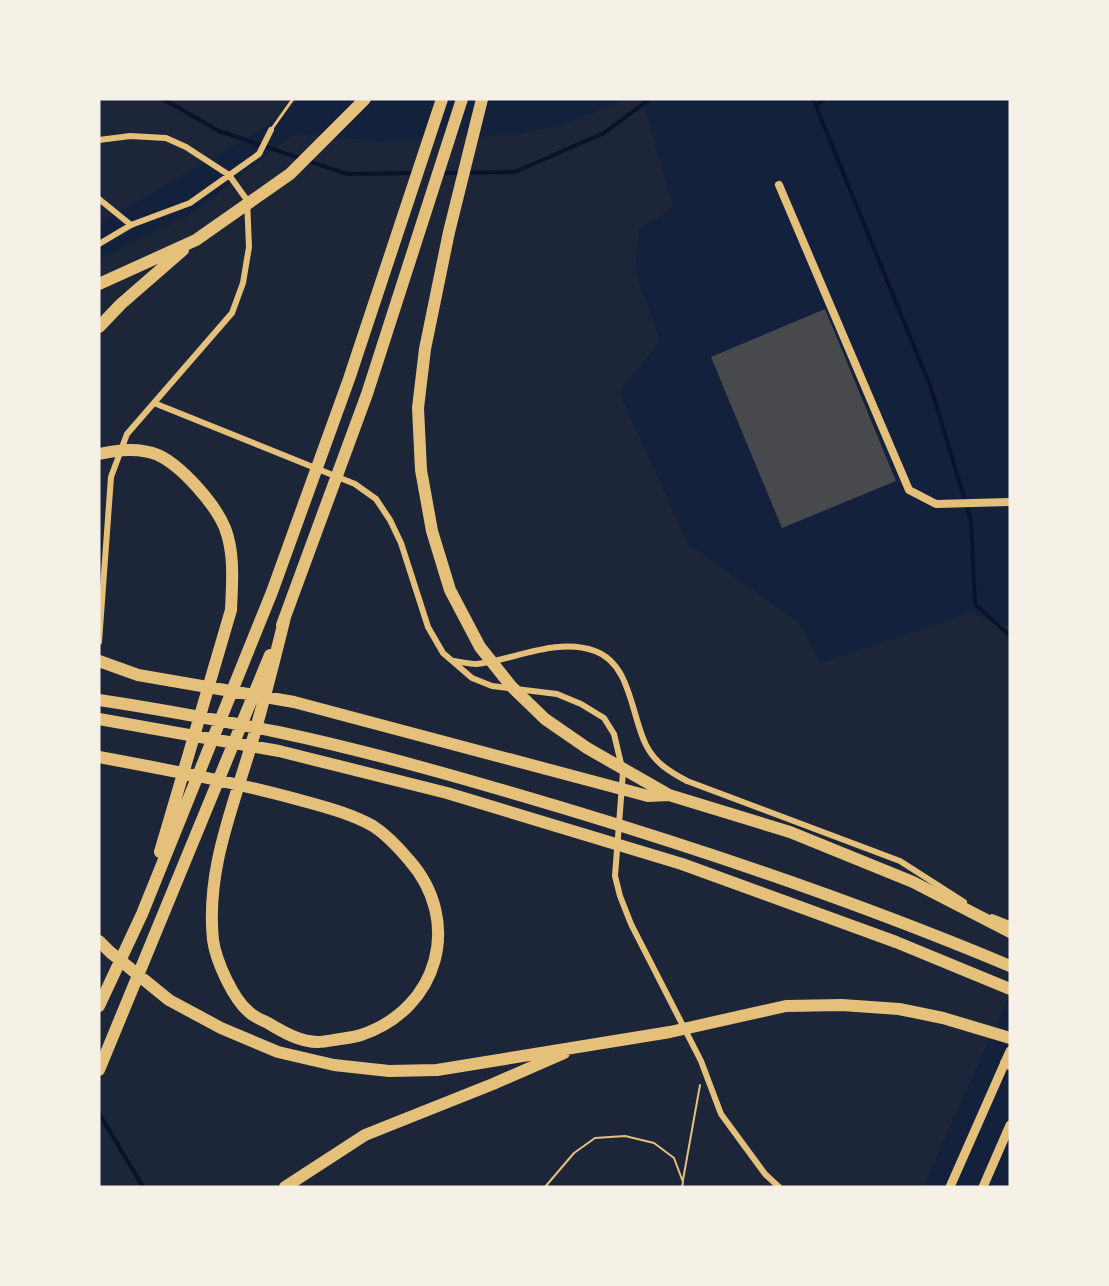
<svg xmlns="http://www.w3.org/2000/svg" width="1109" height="1286" viewBox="0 0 1109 1286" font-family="Figtree,sans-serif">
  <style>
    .green { fill: #1d2539 }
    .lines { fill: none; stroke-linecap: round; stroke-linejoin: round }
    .stream { stroke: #0b132b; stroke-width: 4 }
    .building { fill: #48494c }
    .path { stroke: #e5c07b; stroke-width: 2 }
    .service { stroke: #e5c07b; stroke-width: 3 }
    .minor { stroke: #e5c07b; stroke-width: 6 }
    .tertiary { stroke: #e5c07b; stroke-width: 8 }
    .secondary { stroke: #e5c07b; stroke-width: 9 }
    .primary { stroke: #e5c07b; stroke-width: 10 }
    .motorway { stroke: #e5c07b; stroke-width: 12 }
  </style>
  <rect width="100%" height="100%" fill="#14213d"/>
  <path class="green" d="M99,99H299L277,120L99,224Z
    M627,99H642L673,207L639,230L635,269L660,342L619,392L688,544L801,624L820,663L971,613L1010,627V993L923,1187H99V259L192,214L293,134L380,141L510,135L564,125Z"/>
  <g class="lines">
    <path class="stream" d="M163,99L219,131L347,174L413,173
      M813,99L931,388L971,520L975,604L1010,636
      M816,105L825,99
      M442,173L515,172L604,133L650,99
      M99,1113L143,1187"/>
  </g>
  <path class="building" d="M825,309L896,481L782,528L711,357Z"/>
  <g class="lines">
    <path class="path" d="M683,1180L700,1085
      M545,1187L574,1153L595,1138L625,1136L654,1143L674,1158L683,1182L682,1187"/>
    <path class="service" d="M271,130L293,99"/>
    <path class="minor" d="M99,140L130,136L166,138L186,147L229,175L247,200L249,247L243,283L232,313L127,434L111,477L99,642
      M99,199L131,225
      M99,244L131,225L190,203L259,154L271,130
      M154,403L355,484L376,499L390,520L401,543L428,627L443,653L472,678L492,686L557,694L581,704L604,718L614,734L623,772L615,876L620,896L631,924L701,1061L721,1114L765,1174L779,1187
      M454,661C461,662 469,664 476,664C514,660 556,637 595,651C631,664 631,715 646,745C655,763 670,772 687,781L900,861L964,902
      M992,917L1010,924"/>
    <path class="tertiary" d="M779,185L909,490L936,504L1010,502"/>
    <path class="secondary" d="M950,1187L1010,1051
      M983,1187L1010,1125"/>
    <path class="primary" d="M1005,1063L1010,1065"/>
    <path class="motorway" d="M482,99L449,232L425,349L418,408L421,470L432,531L450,590L480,647L511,686L545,719L587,748L669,795
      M99,284L196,240L290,174L365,99
      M99,327L121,304L183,250
      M99,454C118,450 139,447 158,455C182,466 215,504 225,528C235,554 232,584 231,610L160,852
      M282,625L367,394L462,99
      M99,661L138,675L294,702L648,796L669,795L790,832L913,882L1010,932
      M99,700C159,709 218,720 278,732C377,753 476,782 573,811C722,856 867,906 1010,966
      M99,719L279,751L447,793L682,864L896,942L1010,989
      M99,757C169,770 239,783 307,802C329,808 354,815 373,826C387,835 399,848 409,860C463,921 439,1009 361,1035C355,1037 347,1038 340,1039C333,1040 325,1042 318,1042C300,1042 283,1032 268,1023C262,1020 254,1017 249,1012C233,999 216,961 213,940C206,873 231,812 250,749C263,705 274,662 285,617
      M99,941L110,952L169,1000L221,1028L278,1052L334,1065L389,1071L437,1070L670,1032L786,1006L842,1005L899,1009L943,1018L1010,1038
      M99,1006L142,914L272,592L349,379L442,99
      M99,1070L270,655
      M285,1187L365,1135L493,1084L564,1053"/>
  </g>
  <rect width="1109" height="1286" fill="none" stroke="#f6f1e7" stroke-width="201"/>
</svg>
